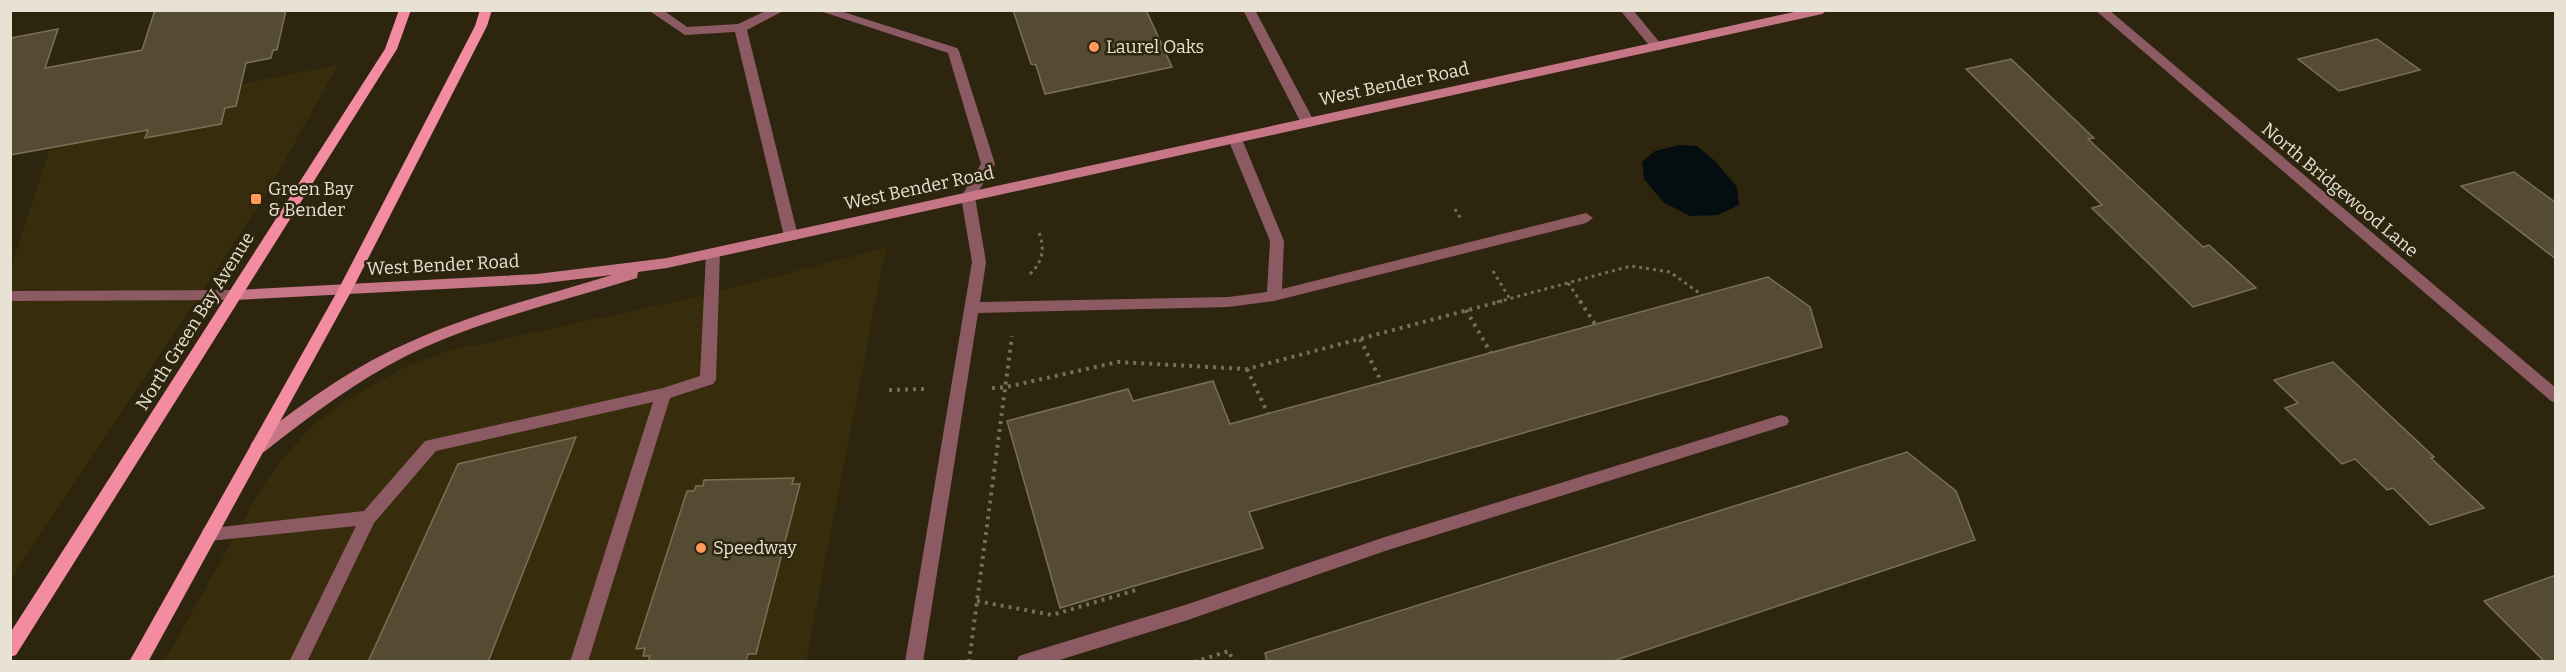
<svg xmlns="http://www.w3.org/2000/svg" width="2566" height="672" viewBox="0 0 2566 672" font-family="Bitter,serif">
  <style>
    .built { fill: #372c0b }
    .water { fill: #040e11 }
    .building { fill: #544b32; stroke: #797056; stroke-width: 1.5 }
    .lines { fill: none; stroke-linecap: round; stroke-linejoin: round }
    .path-far1 { stroke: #756e59; stroke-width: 3; stroke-dasharray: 3 4; stroke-linecap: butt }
    .path { stroke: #756e59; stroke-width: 4; stroke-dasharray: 3 5; stroke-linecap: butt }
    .lane { fill: #8c5a63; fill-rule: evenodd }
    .street { fill: #8c5a63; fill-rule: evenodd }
    .secondary { fill: #c67686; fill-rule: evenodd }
    .primary { fill: #f38ba1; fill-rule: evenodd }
    .poi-dot { fill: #ff9a5b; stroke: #2d250d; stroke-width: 2 }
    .labels { text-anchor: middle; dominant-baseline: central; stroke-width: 5; stroke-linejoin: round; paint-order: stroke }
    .poi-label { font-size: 18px; fill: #e7e2d3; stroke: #2d250d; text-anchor: start }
    .street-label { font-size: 18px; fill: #e7e2d3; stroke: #2d250d }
  </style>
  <rect width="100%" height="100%" fill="#2d250d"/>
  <path class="built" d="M338,65L264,198L11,579V268L59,120Z
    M886,248L806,661L164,662L262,487L285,456L313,425L344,402L376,383L409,365L448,351L682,300Z"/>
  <path class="water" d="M1679,145L1697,146L1715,161L1737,187L1739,205L1718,215L1690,216L1663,202L1644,179L1642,162L1655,151Z"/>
  <path class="building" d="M155,10H286L277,50H273L271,58L246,63L236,106L225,108L221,124L145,138L148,130L10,155V38L58,29L45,68L142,50Z
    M1013,10H1146L1172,67L1045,94L1036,65L1031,64Z
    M2377,39L2420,70L2339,91L2298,59Z
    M2011,59L2094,138L2088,139L2203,247L2209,245L2256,288L2193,307L2092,208L2102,205L1966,69Z
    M2514,172L2556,203V259L2461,186Z
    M1768,277L1810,307L1822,347L1249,512L1263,548L1060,608L1007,421L1128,389L1133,401L1213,381L1230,424Z
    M2333,362L2434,457L2431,458L2484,508L2430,525L2393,488L2387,490L2355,459L2342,464L2285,408L2298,403L2274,380Z
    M576,437L488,662H368L458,464Z
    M1907,452L1956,491L1975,540L1610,662H1267L1265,653Z
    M794,478L792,484H800L756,654H748L746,661L648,662L650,656H643L645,648L636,649L687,491H694L696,486H703L704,480Z
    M2556,575V662H2545L2484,601Z"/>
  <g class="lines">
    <path class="path-far1" d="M1455,209L1461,219
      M1493,271L1510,299
      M1030,274C1044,260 1045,248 1038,230
      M1568,283L1581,302
      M1497,302L1631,266L1670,272L1702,295"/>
    <path class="path" d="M1580,301L1595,324
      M1466,310L1491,353
      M1360,339L1382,383
      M1247,369L1268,414
      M992,388L1006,387L1118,362L1247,369L1502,301
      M889,390L925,389
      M977,601L1052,615L1136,590
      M969,662L1012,336
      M1194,662L1229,651L1233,662"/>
    <path class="lane" d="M648,10H663L687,27L738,24L768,10H785L747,30L798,236L796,240H786L784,236L735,32L685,35Z
      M817,10H837L957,48L959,51L995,164L975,197L986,262L980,302L1228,297L1267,292L1270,241L1228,139L1235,135L1242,139L1284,241L1282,289L1586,213L1593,218L1586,223L1274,301L1228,307L978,313L923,662H905L972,262L961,197L981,164L948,53Z
      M1243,10H1255L1315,123L1313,126L1308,127L1301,123Z
      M1620,10H1633L1661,44L1663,47L1661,50H1653Z
      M713,248L720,253L716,380L713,384L670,398L588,662H570L653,402L436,451L374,523L307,662H289L356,526L209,541L203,539L201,534L203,529L364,511L425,441L663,388L700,376L706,253Z
      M1781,415L1787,417L1789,421L1787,425L1385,551L1185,621L1053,662H1016L1019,656L1025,654L1185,605L1385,537Z"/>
    <path class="street" d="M2095,10H2109L2556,388V403L2551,401Z
      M235,290L242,295L235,300L10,301V291Z"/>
    <path class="secondary" d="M1803,10H1828L1822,14L667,268L638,272L637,278C561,302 480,320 408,355C356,381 310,416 264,452L258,453L252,452L250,447L252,442C299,407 347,370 401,346C468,314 541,297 612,275L537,284L235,300L228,295L235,290L537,274L667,258Z"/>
    <path class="primary" d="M399,10H411L397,49L16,655L10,657V633L385,49Z
      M480,10H492L487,26L352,290L148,662H129L338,290L475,26Z"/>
  </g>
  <g class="poi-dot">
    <circle cx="1094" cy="47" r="6"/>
    <rect x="250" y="193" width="12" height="12" rx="3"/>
    <circle cx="701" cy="548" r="6"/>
  </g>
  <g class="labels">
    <g class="poi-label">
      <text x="1106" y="47">Laurel Oaks</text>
      <text x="268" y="189">Green Bay<tspan x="268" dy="21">&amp; Bender</tspan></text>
      <text x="713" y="548">Speedway</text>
    </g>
    <g class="street-label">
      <text transform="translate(1394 84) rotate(-12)">West Bender Road</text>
      <text transform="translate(919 188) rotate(-12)">West Bender Road</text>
      <text transform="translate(2340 190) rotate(40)">North Bridgewood Lane</text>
      <text transform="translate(443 265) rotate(-3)">West Bender Road</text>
      <text transform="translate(195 321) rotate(-58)">North Green Bay Avenue</text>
    </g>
  </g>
  <rect width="2566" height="672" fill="none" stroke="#e7e2d3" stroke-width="24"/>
</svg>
